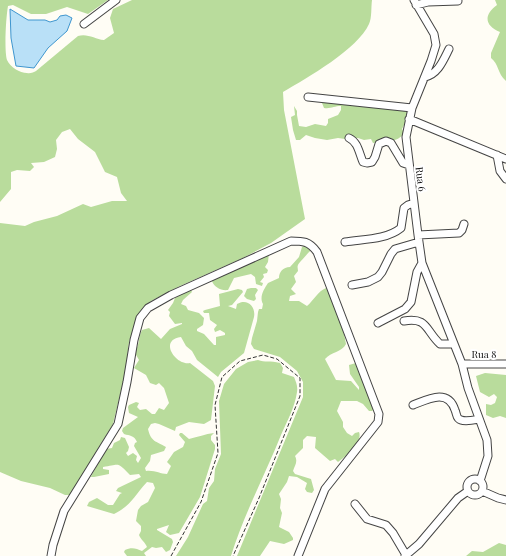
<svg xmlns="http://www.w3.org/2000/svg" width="506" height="556" viewBox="0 0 506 556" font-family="'Playfair Display',serif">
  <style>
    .forest { fill: #b9dc9c }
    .water { fill: #b9e0f7; stroke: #3f96cf }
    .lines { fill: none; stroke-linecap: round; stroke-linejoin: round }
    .minor-casing { stroke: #444; stroke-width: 9 }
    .path { stroke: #333; stroke-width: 1; stroke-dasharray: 4 2; stroke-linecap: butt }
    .minor { stroke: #fff; stroke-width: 7 }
    .labels { text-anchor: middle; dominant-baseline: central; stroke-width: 4; stroke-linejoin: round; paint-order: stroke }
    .street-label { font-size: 10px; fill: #111; stroke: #fff }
  </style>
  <rect width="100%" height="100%" fill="#fffdf5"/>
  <path class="forest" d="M0,0H108L88,14L67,7L46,14H31L13,5L8,6C6,17 4,50 7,60C10,67 20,73 27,73C30,74 34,72 36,71L78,36C87,33 95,39 104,40L114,33L110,18L113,9L132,0H372C371,7 372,18 369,24C358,49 307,78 283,92L284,110L305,219L271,243L243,258L180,286L151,301L137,317L129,342L125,374L113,424L70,495H65L50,488L21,481L0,472V223L25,226L34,222L57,216L83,204L91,207L112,201H127L121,193L117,177L105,172L95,152L78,139L70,129L62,132L56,140L57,149L55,157L44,162L31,163L34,167L30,171L17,170L11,172V189L0,202Z
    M495,0H506V81C497,73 499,64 491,58V53L500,32C485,26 483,15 497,5Z
    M325,102L408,111L407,119L402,129L404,133C398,143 383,142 373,143L371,139L364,140L358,138L345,139L338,138L327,140L315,138L306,135L300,140H296L293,130L291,117L295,115L294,106L297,111V115L299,126L306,127L315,124L326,126L328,123V119L338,115L341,110V106C334,106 331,109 324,108L322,103Z
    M306,245L311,250C309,252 298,264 298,265C297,267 298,269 298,271L294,276L296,282L291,289L296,294L290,296L289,301H299L307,306C314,300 318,291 326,288C334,300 344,329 346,344C342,352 331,352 325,359L336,380L351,381L359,390V387L350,374L349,365L356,363L375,408L372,411H369L363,404L357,401H341L337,411L343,422V427L347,433L352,436L355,433L359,432C363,442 346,456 338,462L335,459L330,461L315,448L316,437L307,436L303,440V448L295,456C298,462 295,465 293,471L295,474L311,479L314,490L312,493L307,492L305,489L307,483L297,477L289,476L287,482L279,494L281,499L280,508L282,513L279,527L289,532L293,538V540L284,544L270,541L260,556H237L303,397V382L297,371L280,357L254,349L251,344L252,338L257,321L258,312L259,309H262L263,304C259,297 264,289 268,283L279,278C279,272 283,267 290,267L299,257L302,247Z
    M269,253L268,262L265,267L268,270L267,273L263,274L264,277L260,282L263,283L262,286L256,284L255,277L251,274L234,278L228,290C221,291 214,287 212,281L215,277Z
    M251,288H256L258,290L255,295L256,299L254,301L247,299L244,296L247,289Z
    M238,289L242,290L243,292L232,305L228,306L236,309L237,304C247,298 256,306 254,317L244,353L221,372L218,377L197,360L192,351L186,346L181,337C158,340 176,366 190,363L213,381L215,386L211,420L204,424L189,422L176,427L175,431L159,424L155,423L151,424L148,429C151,442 156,441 166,447L164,451L151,455L150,461L145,468L146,471C155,470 160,474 167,474L171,466L167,462L174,452L183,447L185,442L179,435L180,433H182L189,439C198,437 205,434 214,433L211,436V440L215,445V449L200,497L179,533L170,535L166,532L169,525L157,529V530L172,539L173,542L170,550L166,552L162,547L156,548L152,547L144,553L146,556H127L124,552L125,550C131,547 136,548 142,551L147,547C145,542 141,540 139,535L141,531V526L136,521L138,510L141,506L148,502L155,488L153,483L147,482C134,496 132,505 114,514L87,506L89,502L97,498L108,505H113L120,494L122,493L116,491L118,488L141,477L139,474L130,475C117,462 121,464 103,467V469L109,470V474L94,477H91C92,474 103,455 106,449L112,448L114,443L120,440L121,437L125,438L129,447L128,451L126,453L128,456L133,453L137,456L136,460L138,463L141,458L134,446L135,443L137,442C134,435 130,436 124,434L122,431L123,428L138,417L129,413L128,407L129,405L136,402L139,403L137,407L140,410L146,409L152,414H155L159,408L164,410L169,403L164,388L159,383L156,385L150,383L146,375L134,368L139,360L135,353V351C140,345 138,337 142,330L149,328L161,339L170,329L182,324V323L175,324L169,316L170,312L168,310L173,303L175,298L185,292L191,290L192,292L183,300L181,304L186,306L188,310L199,313L204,318L203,325L197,329V331L204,334L214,345H216V337L225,335V333L220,330L215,332L214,329L217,325L210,320L209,313H204L203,311L205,310L220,306L219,294Z
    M258,360C265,363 270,360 280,363L283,368L282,373L294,377C296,382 298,386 297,392C295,407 287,421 281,435C265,475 244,514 231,556H176L188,537L203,504L207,501L209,488L214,481L215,469L221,454L219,401L224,384L236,369L248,362Z
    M485,373L506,375V418L500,416L493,418L486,415V404L491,405L495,403L497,397L494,394L489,397L480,392L476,376Z
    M499,543L506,545V556H466L472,551L483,552Z"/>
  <path class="water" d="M10,9L28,20H45L50,22L57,20L60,16L66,15L72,18L67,31L48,48L34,68L16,66L11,38Z"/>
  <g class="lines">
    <g class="minor-casing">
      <path id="minor" d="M414,0L434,34L436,45L431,61L412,108L406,137L418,235L422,263L462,364L468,388L487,440L488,456L480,481
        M416,5L428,2L458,1
        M84,24L116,0
        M425,77C438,74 443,61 449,49
        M308,97L412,108
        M409,119L506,159
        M349,138C358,142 359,153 363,162L367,163L372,162L375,157L379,144L386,141L391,143L403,163L409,165
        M497,155L500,171L506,179
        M418,235L459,233L462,230L464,224
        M345,242C363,239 386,240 401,228L404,208L408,205L414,203
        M352,285L368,282L378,277L382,272L391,254L395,249L419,242
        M404,321C428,317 425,330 440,344H453
        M378,323L405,309L411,302L417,272L422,263
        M462,364H506
        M413,405C428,399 448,388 455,410C457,414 456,419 461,420C466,422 474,420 479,419
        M467 487a8 8 0 1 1 16 0a8 8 0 1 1-16 0Z
        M482,491L498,498L506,500
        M355,504L367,519L386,525L393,533L406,555
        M51,556L53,545L64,511L118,424L127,382L134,340L140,318L148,308L171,295L291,241C303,241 309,241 317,252L379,414L378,422L325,489L298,556
        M405,556L419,544L458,498L468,491"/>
    </g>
    <path class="path" d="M171,556L201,502L218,453L215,405L222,377L240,361L263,355L277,359L300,378V396L259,498L233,556"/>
    <use href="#minor" class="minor"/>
  </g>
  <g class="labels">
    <g class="street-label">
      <text transform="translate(421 179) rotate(83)">Rua 6</text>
      <text x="484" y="354">Rua 8</text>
    </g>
  </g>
</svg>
